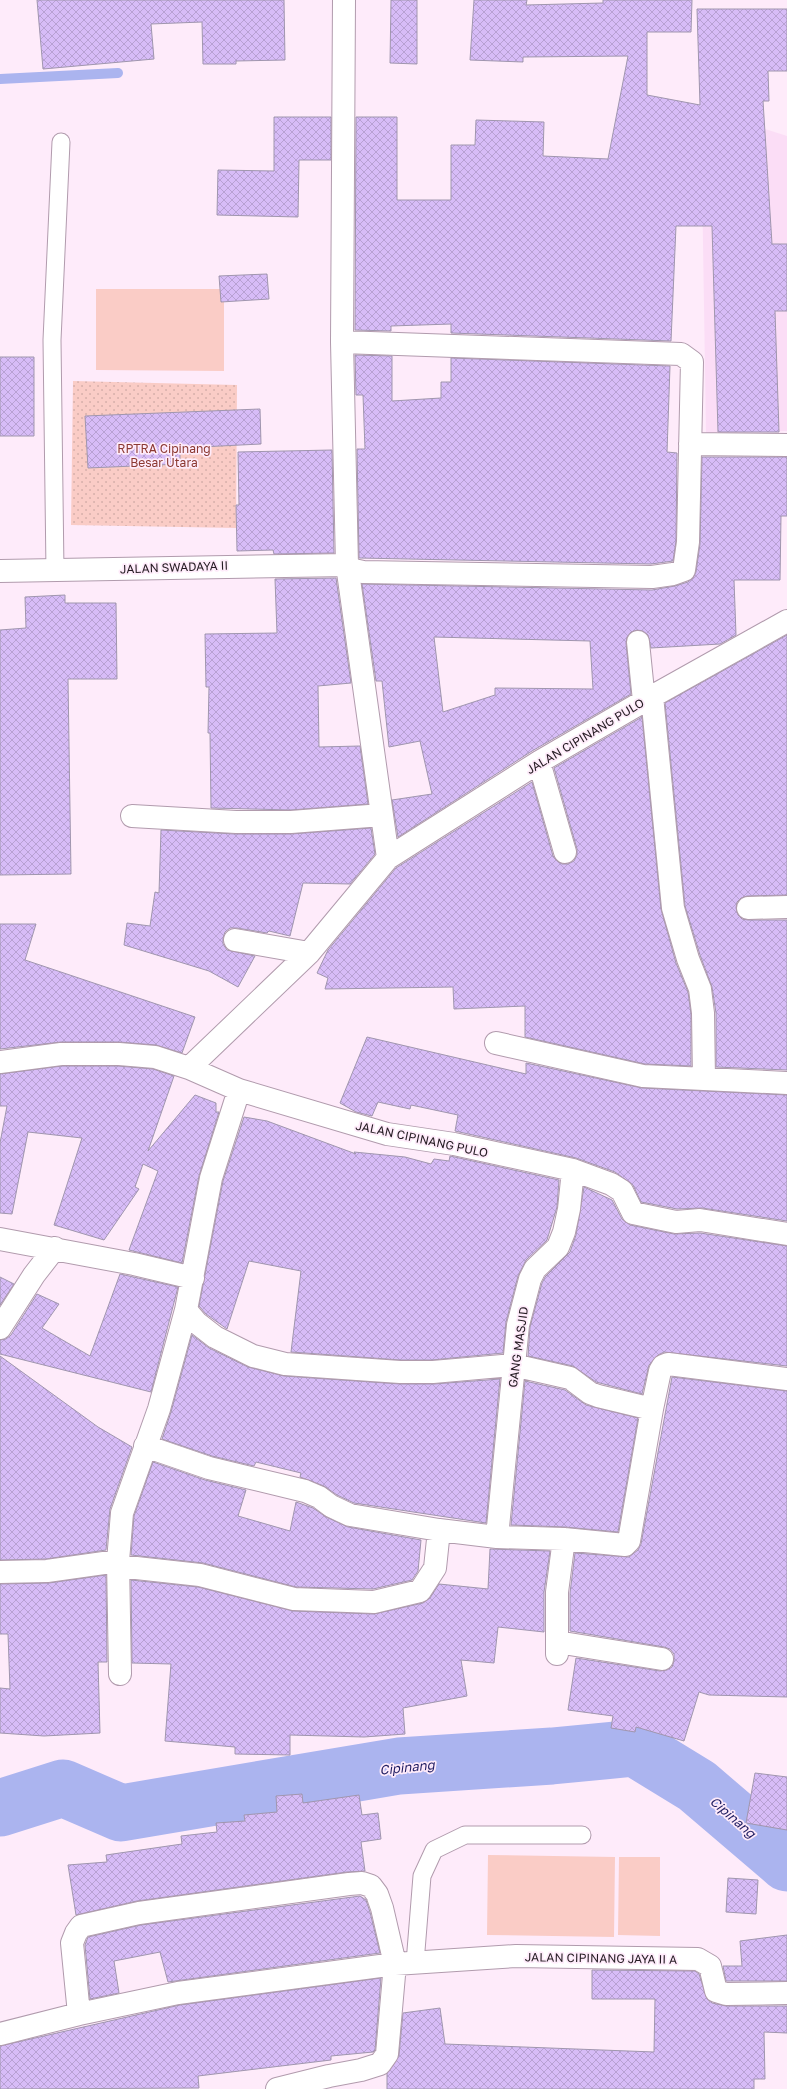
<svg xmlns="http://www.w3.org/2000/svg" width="787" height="2089" viewBox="0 0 787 2089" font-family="'Golos Text',sans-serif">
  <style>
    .built { fill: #fbddf6 }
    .grass { fill: #faccc6 }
    .park { fill: url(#park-dots) }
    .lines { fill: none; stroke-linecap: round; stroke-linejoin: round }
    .stream { stroke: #abb4ef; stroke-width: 10 }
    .river { stroke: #abb4ef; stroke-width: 57 }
    .building { fill: url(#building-cross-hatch); stroke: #a096ae; fill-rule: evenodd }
    .lane-casing { stroke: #b19bad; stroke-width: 19 }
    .street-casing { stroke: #b19bad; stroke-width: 24 }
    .lane { stroke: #fff; stroke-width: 17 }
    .street { stroke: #fff; stroke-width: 22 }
    .labels { text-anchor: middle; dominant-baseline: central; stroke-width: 3.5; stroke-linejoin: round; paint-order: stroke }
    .park-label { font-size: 12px; fill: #8c3932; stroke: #feebfa }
    .street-label { font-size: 12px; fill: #251c23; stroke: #feebfa }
    .water-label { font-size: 13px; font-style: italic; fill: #201e62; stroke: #feebfa }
  </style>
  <defs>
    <pattern id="park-dots" width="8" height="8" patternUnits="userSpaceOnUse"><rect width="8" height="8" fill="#faccc6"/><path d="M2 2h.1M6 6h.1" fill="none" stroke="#d6afaa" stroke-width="1.8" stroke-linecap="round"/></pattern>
    <pattern id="building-cross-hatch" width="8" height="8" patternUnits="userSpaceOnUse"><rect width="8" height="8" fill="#d7bcf7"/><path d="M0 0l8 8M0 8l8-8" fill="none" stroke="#b8a1d3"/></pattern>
  </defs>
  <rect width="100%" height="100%" fill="#feebfa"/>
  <path class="built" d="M701,115L724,116L787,136V431L706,433Z"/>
  <path class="grass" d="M96,289H224V371L96,370Z
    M488,1855L615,1857L614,1937L487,1935Z
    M619,1857H660V1936L618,1935Z"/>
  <path class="park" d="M73,381L237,385L236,528L71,525Z"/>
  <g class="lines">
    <path class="stream" d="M0,79L118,73"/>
    <path class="river" d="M0,1808L63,1788L121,1813L399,1766L552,1756L635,1748L697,1786L787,1863"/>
  </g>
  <path class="building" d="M37,0H284L285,60L236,61V64H203L202,22L151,24L154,59L43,69Z
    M391,0H417V64L390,63Z
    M474,0H527L526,5L603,3V0H692L691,32H647V95L700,105L697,9H787V71H768L769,101H763L772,244H787V311H775L779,432H718L712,226H676L671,341L451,333V324L391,326V331L355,330L356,117H397V200H451V145H475L476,120L544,122L543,156L608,159L628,56L523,57V62L470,60Z
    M274,117H331V160H299L298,217L217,215L218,170L274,171Z
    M267,274L269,299L221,302L219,276Z
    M355,355L392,356V401L441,398V382H451V358L670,366L667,452L677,453L676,541L673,561L651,564L359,558L357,449H365L363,395H356Z
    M0,357H34V436H0Z
    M260,409L261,444L180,448V464L88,468L85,416Z
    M332,450L334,553L274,554L273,550L237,551L236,505H239L238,452Z
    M702,457H787V516H781L780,580H734L736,635L720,644L651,648L648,635L643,631L637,630L631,632L627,637L626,643L631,694L532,751L398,837L392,800L432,794L420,741L389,747L382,681H376L362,584L652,590L675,586L688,582L693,578L696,572L700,544ZM434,637L590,641L593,689L495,688V695L443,712Z
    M336,578L351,683L318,686L319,747L360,746L368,804L291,810L211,808L210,733H208L209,687H206L205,634L277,633L275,579Z
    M65,595V603H116L117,679H68L71,874L0,875V630L26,628L25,597Z
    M787,635V895L747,896L741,898L737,902L736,908L738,915L742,919L748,920H787V1070L716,1067V1013L712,987L700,955L685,906L665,703Z
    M642,717L661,909L676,963L688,992L691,1014V1066L645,1064L525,1037V1006L454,1009L453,987L325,989L328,978L317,973L328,950L396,868L532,782L553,856L557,861L562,864H568L574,861L577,855V849L554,768Z
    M371,828L375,854L350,884L303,883L290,936L269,931L267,933L237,928H230L225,932L223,938V944L227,950L255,956L238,987L209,971L124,945L127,923L150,926L155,892L159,893L161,830L235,834H291Z
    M0,924H36L25,960L195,1017L182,1053L156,1045L119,1042H61L0,1049Z
    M367,1037L526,1074V1063L642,1088L787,1095V1221L702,1208L677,1209L641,1202L633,1185L615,1172L576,1158L455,1131L458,1115L411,1105L410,1109L378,1102L372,1116L356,1112L340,1103Z
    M62,1066H118L153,1069L174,1076L148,1151L195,1095L216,1103V1112H219L199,1176L182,1263L129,1250L158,1171L143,1164L135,1187L139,1189L104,1240L54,1225L82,1138L28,1132L12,1214L0,1213V1143L7,1106H0V1074Z
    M244,1117L267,1121L356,1154L354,1152L405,1157L431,1164L434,1159L449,1161L450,1156L559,1180L557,1207L547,1240L526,1260L518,1276L506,1322L503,1353L432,1360H400L291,1352L301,1271L249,1261L227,1329L206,1314L199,1306L223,1181Z
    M584,1187L612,1200L622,1219L630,1225L674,1234L700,1233L787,1246V1366L664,1352L658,1355L649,1365L642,1394L596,1382L573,1366L528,1356L530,1327L542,1283L545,1277L570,1252L576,1235Z
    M120,1274L178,1287L151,1392L0,1354V1340L6,1339L11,1335L37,1294L59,1304L42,1328L90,1356Z
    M0,1277L14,1284L0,1305Z
    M192,1335L209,1348L248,1367L284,1376L400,1384H434L500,1379L486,1523L354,1503L337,1495L324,1486L300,1477L301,1473L256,1462L254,1466L212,1456L162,1439L171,1412Z
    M0,1356L98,1427L132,1447L110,1509L106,1550L46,1559L0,1560Z
    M672,1377L787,1391V1697L709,1695L699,1692L684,1741L636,1727L635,1732L611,1728L613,1716L568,1710L576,1658L660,1671L667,1670L672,1667L674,1661V1654L670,1649L664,1647L570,1631V1593L575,1553L629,1557L638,1550L641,1544Z
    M525,1381L565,1390L586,1405L638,1418L618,1532L565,1527L511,1525Z
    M153,1462L205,1480L246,1490L238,1516L290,1531L296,1502L313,1508L326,1517L348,1527L421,1540L418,1571L412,1580L373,1589L296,1587L203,1563L131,1555L134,1516Z
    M490,1549L550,1551L544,1592V1632L498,1627L494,1663L461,1660L467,1696L403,1708L405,1734L364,1737L290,1735V1755L235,1754V1747L165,1741L171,1664L132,1663L131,1580L198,1587L293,1611L374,1614L423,1603L430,1598L439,1584L488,1589Z
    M106,1575L107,1662H98L100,1733L44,1736L0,1733V1688L10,1689L8,1634H0V1584L49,1583Z
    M755,1773L787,1777V1830L746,1823Z
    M302,1794L303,1803L359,1795L362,1815L378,1813L381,1839L361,1842L365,1871L347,1872L137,1901L76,1915L68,1865L107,1862L106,1855L182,1844L181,1836L217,1832L216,1823L245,1821L244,1815L277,1812L276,1796Z
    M728,1878L758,1880L756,1914L726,1912Z
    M360,1896L366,1900L370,1912L380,1953L168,1982L160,1952L114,1961L119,1993L90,1999L85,1945L88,1937L141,1925Z
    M787,1935V1981H726L723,1966H742L740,1941Z
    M592,1970L695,1971L699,1974L707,1999L712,2003L726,2006H787V2033L764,2032L765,2079H754V2089H387V2073L399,2055L403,2013L440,2008L445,2044L654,2052L655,1999H592Z
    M381,1978L375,2050L373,2052L331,2056V2060L198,2076L199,2088L0,2089V2046L180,2005Z"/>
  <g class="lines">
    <g class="lane-casing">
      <path id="lane" d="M55,571L52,340L61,142
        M415,1963L422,1876L434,1850L465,1835H582"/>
    </g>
    <g class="street-casing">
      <path id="street" d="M342,342L681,354L692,362L688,542L684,570L673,574L652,577L363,572L354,570L347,565
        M690,444L787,445
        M0,571L347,565
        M638,642L644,701
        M652,696L673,908L688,959L700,989L703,1013L704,1079
        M539,762L565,852
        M132,816L236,822H291L382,815
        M388,858L539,762L644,701L787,621
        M748,908L787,907
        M235,940L309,953
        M496,1043L643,1076L787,1083
        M0,1062L61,1054H119L155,1057L189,1068L239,1090L387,1134L454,1144L573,1170L611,1184L622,1191L633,1213L676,1222L700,1220L787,1234
        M189,1068L309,953L388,858L347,565L342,342L344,0
        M0,1239L134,1264L193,1278
        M186,1310L197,1323L215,1337L253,1356L285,1364L400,1372H433L513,1365L570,1378L590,1393L598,1396L652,1409L660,1371L663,1366L668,1364L787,1379
        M0,1328L34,1275L55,1248
        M145,1446L209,1468L305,1491L319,1497L331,1506L350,1515L439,1530L497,1537L564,1539L625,1545L629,1541L652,1409
        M497,1537L518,1325L530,1279L535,1269L558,1247L564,1232L569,1209L573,1170
        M118,1566L200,1575L294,1599L374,1602L420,1591L435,1568L439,1530
        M0,1572L47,1571L118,1561
        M557,1642L662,1659
        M557,1654V1592L564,1539
        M120,1674L118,1561L122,1513L159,1409L186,1310L211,1178L239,1090
        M79,2014L72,1943L76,1933L81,1926L139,1913L349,1884L362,1883L371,1886L377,1894L382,1908L395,1964L387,2054L380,2064L361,2070L329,2076L277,2089
        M0,2034L79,2014L178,1993L395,1964L516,1956L698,1959L710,1966L716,1991L726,1994L787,1993"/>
    </g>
    <use href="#lane" class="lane"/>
    <use href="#street" class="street"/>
  </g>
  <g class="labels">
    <g class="park-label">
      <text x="164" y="448">RPTRA Cipinang<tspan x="164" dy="14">Besar Utara</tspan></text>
    </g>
    <g class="street-label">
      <text transform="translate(174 567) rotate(-2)">JALAN SWADAYA II</text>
      <text transform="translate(585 736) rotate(-31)">JALAN CIPINANG PULO</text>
      <text transform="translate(422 1139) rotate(12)">JALAN CIPINANG PULO</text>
      <text transform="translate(518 1347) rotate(-82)">GANG MASJID</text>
      <text transform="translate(601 1958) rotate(1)">JALAN CIPINANG JAYA II A</text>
    </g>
    <g class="water-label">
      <text transform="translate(407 1767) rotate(-6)">Cipinang</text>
      <text transform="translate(733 1817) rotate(41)">Cipinang</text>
    </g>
  </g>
</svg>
